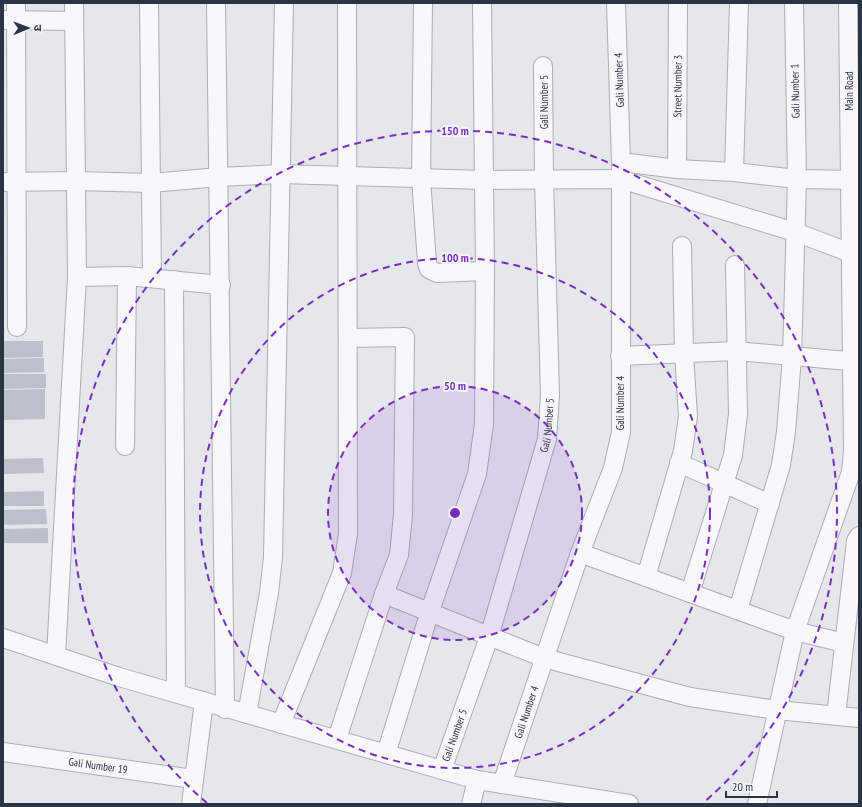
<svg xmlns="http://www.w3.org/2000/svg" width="862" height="807" viewBox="0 0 862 807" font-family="'PT Sans Narrow','Noto Sans Devanagari',sans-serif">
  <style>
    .building { fill: #bbc0ca }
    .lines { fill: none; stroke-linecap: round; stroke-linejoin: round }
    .minor-casing { stroke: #a9aeb7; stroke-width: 20 }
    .minor { stroke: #f7f8fa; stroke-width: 18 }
    .ring { fill: none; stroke: #7b2cbf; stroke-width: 2; stroke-dasharray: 7 5 }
    .labels { text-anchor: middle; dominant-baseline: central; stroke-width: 4; stroke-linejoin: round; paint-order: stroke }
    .street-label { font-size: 11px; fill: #2b3445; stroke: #f4f6f9 }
    .centre { fill: #7b2cbf; stroke: #f4f6f9; stroke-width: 2 }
    .ring-label { font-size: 12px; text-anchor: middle; font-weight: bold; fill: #7b2cbf; stroke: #f4f6f9; stroke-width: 4; stroke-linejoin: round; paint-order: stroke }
  </style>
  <rect width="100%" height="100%" fill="#e4e7ec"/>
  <path class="building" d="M3,341H43V357L3,358Z
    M44,358V372L3,373V359Z
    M3,374H46V388L3,389Z
    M45,389V419L3,420V390Z
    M43,458L44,473L3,474V459Z
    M44,491V506H3V492Z
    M46,509L47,524L3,525V510Z
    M48,528V543H3V529Z"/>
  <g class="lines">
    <g class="minor-casing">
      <g id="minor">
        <path d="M16,3L17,327"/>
        <path d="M149,3L152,278"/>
        <path d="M216,3L225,709"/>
        <path d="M423,3L421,178L427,263L429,269L437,273L485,271"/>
        <path d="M3,20L74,21"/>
        <path d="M621,162L677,169L734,172L797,179L859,180"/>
        <path id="s1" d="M677,169L678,3"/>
        <path d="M734,172L739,3"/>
        <path d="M3,182L76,181L151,183L219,177L280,174L484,180L620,179L795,232L859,256"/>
        <path d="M77,277L127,276L221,285"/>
        <path d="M174,280L176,693"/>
        <path d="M620,356L736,351L859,362"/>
        <path d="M125,446L127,276"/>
        <path d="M679,463L770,504"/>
        <path d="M580,553L795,631L844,643"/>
        <path d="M646,577L683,451L688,416L684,354L682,246"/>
        <path d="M690,593L733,455L738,414L735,265"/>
        <path d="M384,594L544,658L690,697L777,710L859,718"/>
        <path d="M738,610L781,465L786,432L792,357L797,179L794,3"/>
        <path d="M3,638L119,677L477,780L629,804"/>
        <path d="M56,655L77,277L74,3"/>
        <path d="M247,714L269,593L273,557L284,3"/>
        <path d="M836,716L856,541L859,536"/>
        <path d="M281,724L342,573L348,534L347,3"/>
        <path d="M337,739L384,594L399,555L403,515L405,337L348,338"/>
        <path id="s2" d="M3,752L193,779"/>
        <path d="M386,754L430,611L477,474L484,424L485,271L482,3"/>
        <path id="s3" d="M442,770L489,637L547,439L550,395L544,179L543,66"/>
        <path id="s4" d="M502,784L580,553L613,468L621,432V162L616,3"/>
        <path d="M191,804L204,701"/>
        <path d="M471,804L477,780"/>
        <path d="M757,804L795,631L851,472L853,451L848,3"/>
      </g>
    </g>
    <use href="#minor" class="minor"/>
  </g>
  <circle cx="455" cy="513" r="127" fill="#7b2cbf" fill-opacity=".12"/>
  <g class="ring">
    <circle cx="455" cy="513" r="127"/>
    <circle cx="455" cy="513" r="255"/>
    <path d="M207 803A382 382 0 1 1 703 803"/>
  </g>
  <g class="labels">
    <g class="street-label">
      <text transform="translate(619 80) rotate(-92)">Gali Number 4</text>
      <text stroke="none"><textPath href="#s1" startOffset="83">Street Number 3</textPath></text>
      <text transform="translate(795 91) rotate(-91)">Gali Number 1</text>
      <text transform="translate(849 91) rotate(-90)">Main Road</text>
      <text transform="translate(544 102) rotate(-90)">Gali Number 5</text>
      <text transform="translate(620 403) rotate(-90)">Gali Number 4</text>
      <text stroke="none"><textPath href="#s3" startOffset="361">Gali Number 5</textPath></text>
      <text stroke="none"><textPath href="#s4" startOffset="76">Gali Number 4</textPath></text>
      <text stroke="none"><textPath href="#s3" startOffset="37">Gali Number 5</textPath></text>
      <text stroke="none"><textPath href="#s2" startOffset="96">Gali Number 19</textPath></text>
    </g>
  </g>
  <circle cx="455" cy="513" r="6" class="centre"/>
  <g class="ring-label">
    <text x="455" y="135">150 m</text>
    <text x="455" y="262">100 m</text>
    <text x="455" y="390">50 m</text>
  </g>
  <rect width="862" height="807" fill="none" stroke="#2b3445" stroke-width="8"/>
  <g transform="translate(28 28) rotate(89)" stroke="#f4f6f9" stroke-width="3" paint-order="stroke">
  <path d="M0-3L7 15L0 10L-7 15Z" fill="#2b3445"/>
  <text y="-6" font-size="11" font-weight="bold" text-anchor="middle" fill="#2b3445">उ</text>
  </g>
  <path d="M726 791v6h51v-6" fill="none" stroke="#2b3445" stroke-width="2"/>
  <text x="732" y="791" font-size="12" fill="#2b3445" stroke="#f4f6f9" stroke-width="3" paint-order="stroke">20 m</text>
</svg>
